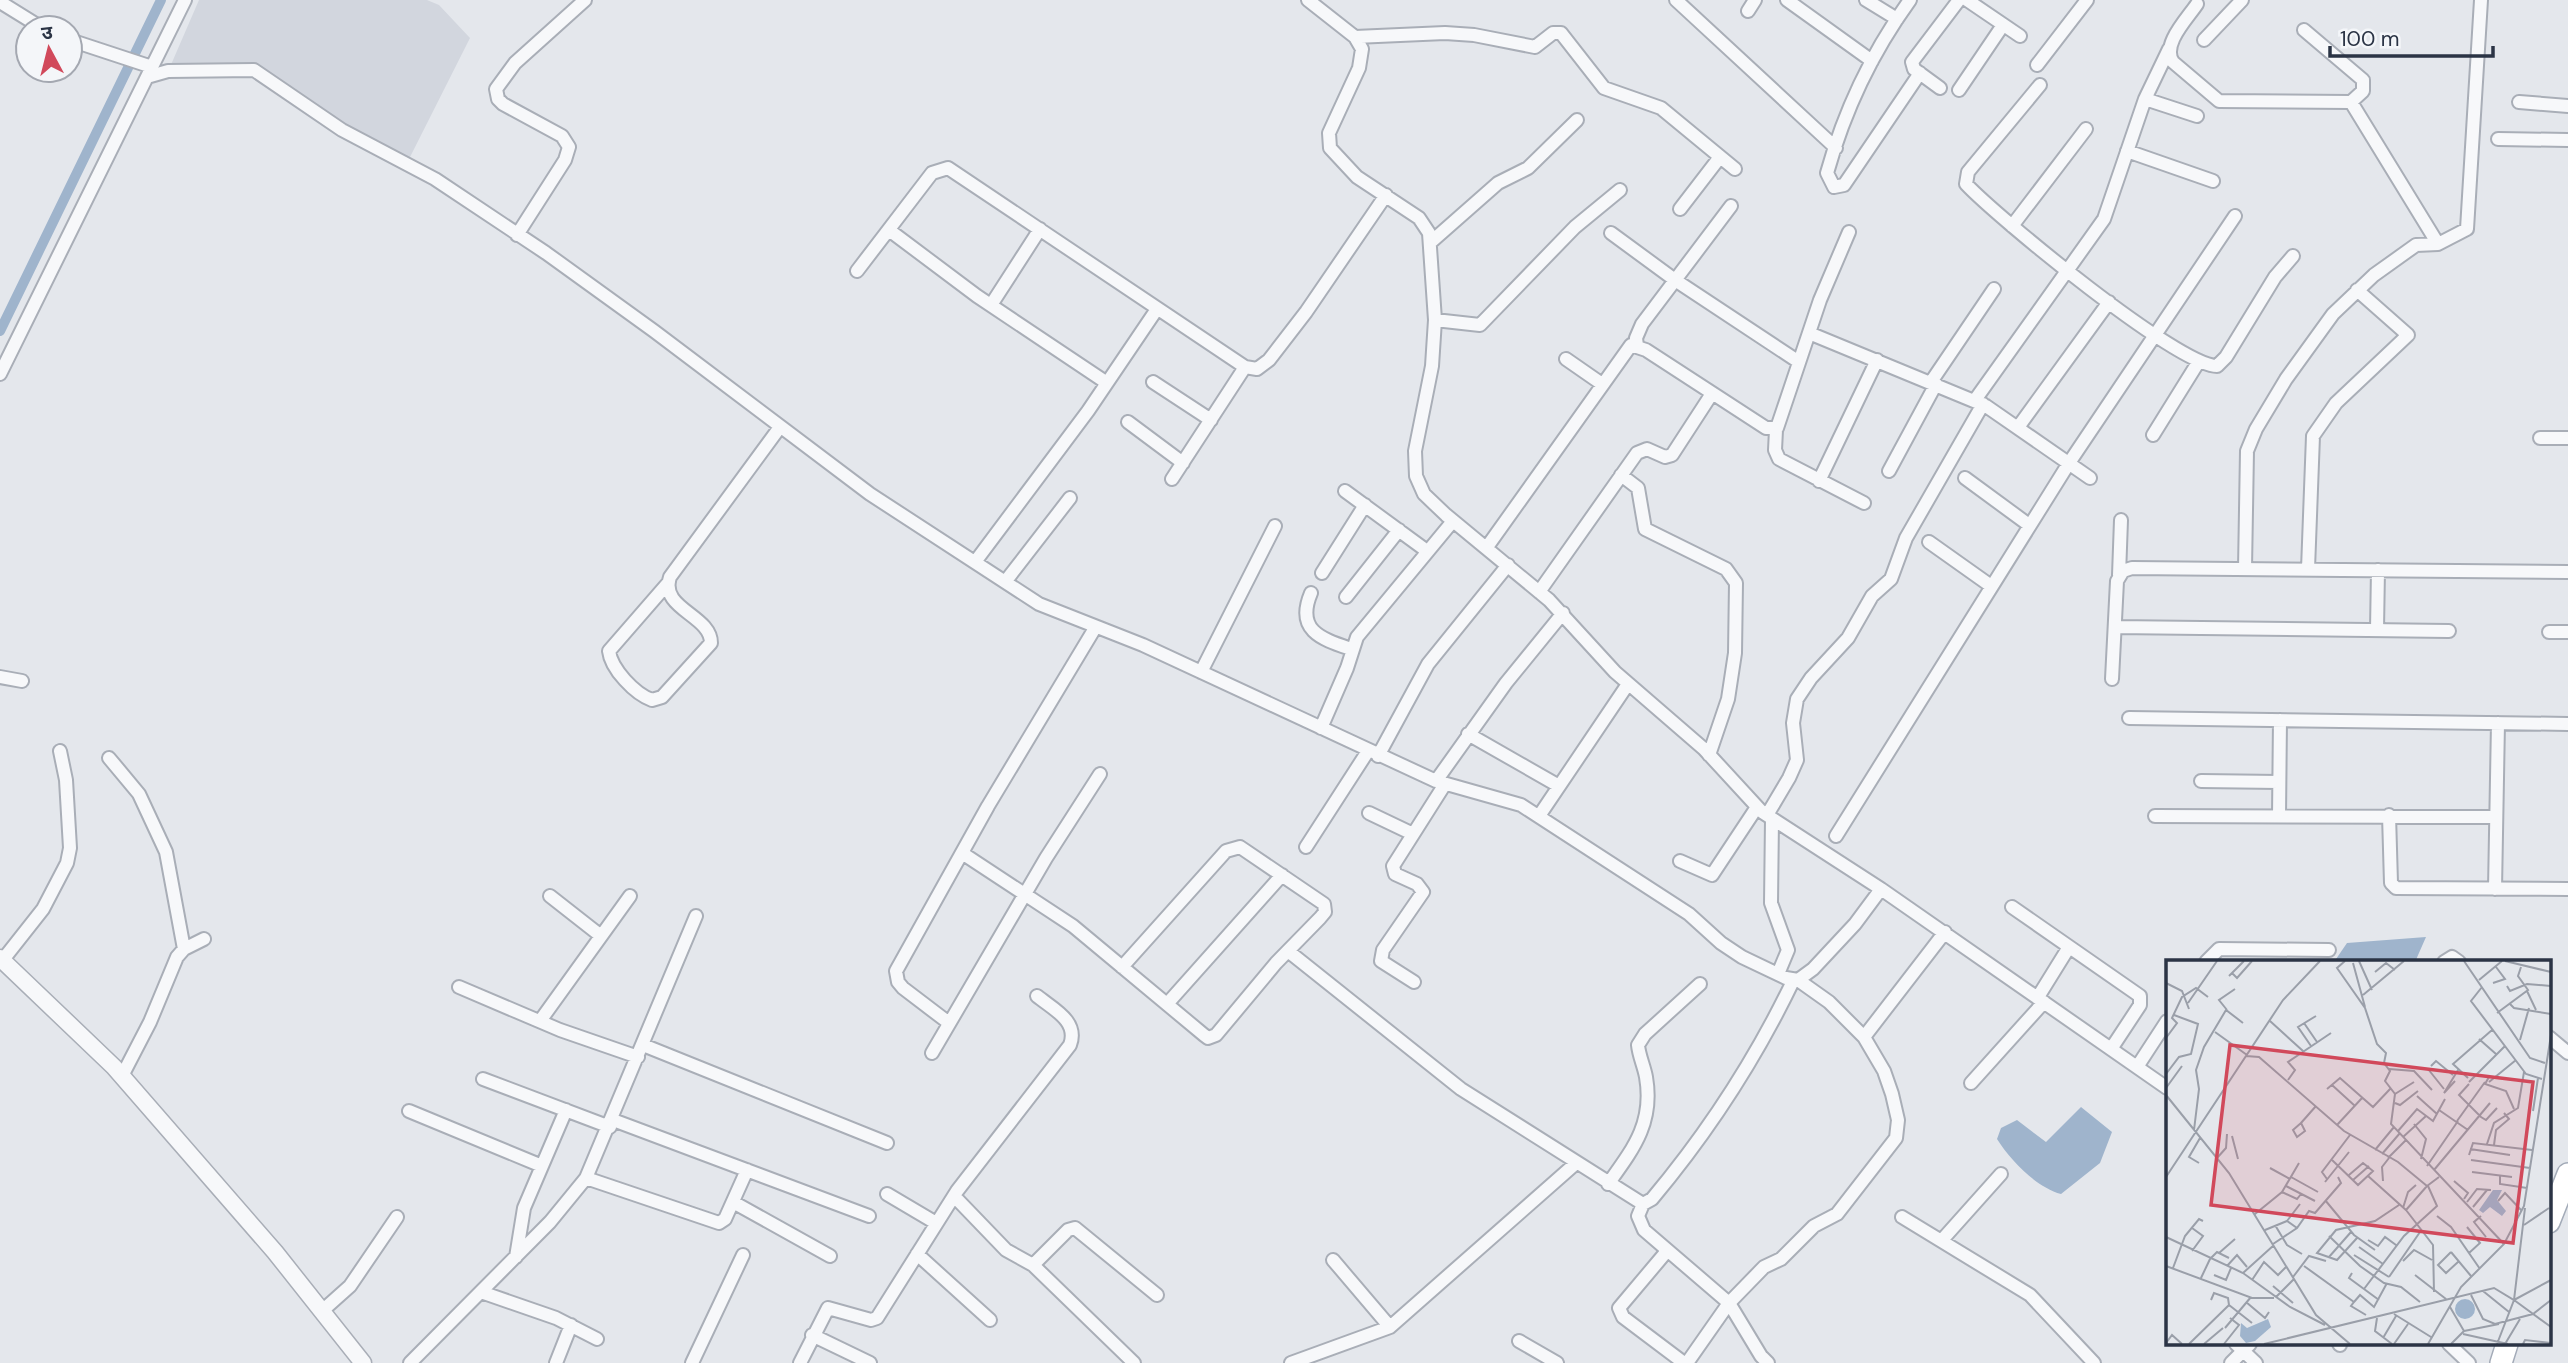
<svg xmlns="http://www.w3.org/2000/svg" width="2568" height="1363" viewBox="0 0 2568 1363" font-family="'DM Sans','Noto Sans Devanagari',sans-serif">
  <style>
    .built { fill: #d2d6de }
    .water { fill: #9fb4cc }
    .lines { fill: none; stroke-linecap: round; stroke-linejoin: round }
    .canal { stroke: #9fb4cc; stroke-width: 10 }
    .minor-casing { stroke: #a9aeb7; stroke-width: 16 }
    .tertiary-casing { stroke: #a9aeb7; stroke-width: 19 }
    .primary-casing { stroke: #a3abb8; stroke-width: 24 }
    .minor { stroke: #f7f8fa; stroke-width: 12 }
    .tertiary { stroke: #f7f8fa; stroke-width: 16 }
    .primary { stroke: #fff; stroke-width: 21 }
    .inset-road { fill: none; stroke: #9a9fa9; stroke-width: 2 }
    .view { fill: #d1495b; fill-opacity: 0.15; stroke: #d1495b; stroke-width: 3.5 }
    .inset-edge { fill: none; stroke: #2b3445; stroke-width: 3.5 }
  </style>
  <rect width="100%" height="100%" fill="#e4e7ec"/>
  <path class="built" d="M199,0H427L439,5L470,38L407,163L279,84L245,73L170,67Z"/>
  <path class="water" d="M2426,937L2415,962H2334L2347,943Z
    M2081,1107L2112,1132L2100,1163L2061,1194C2036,1187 2011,1161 1997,1139L2001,1128L2017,1120L2046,1142Z"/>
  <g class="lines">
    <path class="canal" d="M0,331L161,0"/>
    <g class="minor-casing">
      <path id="minor" d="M1308,0L1355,37L1362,49L1359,68L1329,133L1330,148L1357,177L1419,218L1429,233L1435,320L1432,366L1415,451L1416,476L1424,494L1446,515L1549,600L1615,672L1704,749L1762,812L1881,889L2167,1088
        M1676,0L1836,148
        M1787,0L1872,61
        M1866,0L1897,19
        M1910,0C1873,51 1844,112 1827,173L1834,187L1844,185L1920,73
        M1967,0L2020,36
        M0,2L42,28
        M2197,4C2187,19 2161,45 2173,62L2219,101L2351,102L2438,244
        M1748,11L1755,0
        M2304,30L2363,80V91L2351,102
        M1355,37L1445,33L1474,35L1535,47L1553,33H1561L1604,88L1661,108L1735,169
        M70,40L152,67
        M2204,40L2242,0
        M2037,65L2087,0
        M147,77L168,71L254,70L342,130L435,179L546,253L654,331L870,494L1039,604L1143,645L1436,781L1521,805L1689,914L1721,943L1742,957L1786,978L1798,980L1813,969L1855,924L1881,889
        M2040,85L1968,172L1966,184C1998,218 2178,366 2217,366L2226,357L2275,277L2293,256
        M1940,88L1914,69L1912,62L1959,0
        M1959,90L2003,25
        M2145,99L2197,116
        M2519,102L2568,106
        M2498,139L2568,140
        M2127,151L2213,181
        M1680,209L1720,157
        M2012,226L2086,129
        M889,230L977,296L1107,383
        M1611,233L1675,280L1799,362
        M517,235L565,160L569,147L562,136L503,104L498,99L496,89L515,63L585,0
        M1431,242L1498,183L1528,168L1577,120
        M857,271L932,173L948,168L1245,367L1257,369L1269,360L1306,312L1386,195
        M991,305L1040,229
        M1435,320L1480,325L1575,227L1620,190
        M1809,333L1986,406L2090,478
        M1637,346L1636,338L1642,324L1731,206
        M1566,359L1602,384
        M0,374L185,0
        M1153,382L1211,420
        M1931,382L1994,289
        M1975,400L2104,219L2145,99L2169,49
        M1128,422L1183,463
        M2019,426L2109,302
        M1776,430L1775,450L1779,459L1864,503
        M2153,435L2199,361
        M2540,438H2568
        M1889,471L1936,384
        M1621,475L1638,488L1645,529L1726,569L1736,583L1735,653L1728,699L1709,755
        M1965,478L2029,525
        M1172,479L1245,367
        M1819,481L1877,360
        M1345,491L1427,551
        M1929,542L1991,586
        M1487,547L1631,345L1646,350L1766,428H1777L1820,300L1849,232
        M975,562L1088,411L1157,309
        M2245,569L2247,451L2256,429L2286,379L2333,314L2374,275L2416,245L2438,244L2467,229L2481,0
        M2308,569L2313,436L2336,403L2408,335L2357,290
        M1322,573L1365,505
        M2119,575L2121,520
        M669,582L609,651C611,669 635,694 652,700L662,697L711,643C711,615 659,609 670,577L780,427
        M1005,582L1070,498
        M1539,592L1637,453L1647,449L1665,457L1672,455L1711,395
        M1311,593C1295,631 1322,639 1351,649
        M1346,597L1399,530
        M2115,627L2449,631
        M2377,629L2378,570
        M2549,632H2568
        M1201,672L1275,526
        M0,677L22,681
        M2112,679L2117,581L2123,571L2132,568L2568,572
        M2129,718L2568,724
        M1321,728L1347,668L1357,637L1453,521
        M1468,734L1559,786
        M1378,756L1428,664L1508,565
        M109,758L139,794L166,852L184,949
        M1436,781L1506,683L1563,613
        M2201,781L2279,782
        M1369,813L1413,834
        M1767,815L1789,778L1797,760L1793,723L1797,699L1811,678L1848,638L1872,596L1891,579L1906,538L1983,404
        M2389,815L2391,883L2396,888L2568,889
        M1539,816L1628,684
        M2155,816L2495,817
        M2279,816L2280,720
        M1772,819L1771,903L1788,950L1778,974
        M1836,836L2069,463L2235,216
        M1306,847L1368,751
        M962,853L1073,926L1204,1035L1208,1038L1216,1035L1276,963L1320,918L1325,912L1324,904L1240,847L1226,851L1122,967
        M1680,861L1712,875L1757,807
        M2495,889L2498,723
        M550,896L601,936
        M2012,907L2140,996V1005L2111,1049
        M1288,951L1461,1089L1643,1204L1652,1199C1709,1131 1755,1060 1793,981
        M2,961L43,909L67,863L70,848L66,780L60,751
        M2206,962L2219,949L2329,950
        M2444,962L2452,957L2459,962
        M1414,982L1381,961L1383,950L1423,892L1417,884L1395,874L1393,866L1445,784
        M459,987L560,1030L638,1057
        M2038,997L2069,947
        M1167,1004L1282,875
        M540,1021L630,896
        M949,1023L903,988L898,982L896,971L988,806L1095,628
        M1864,1037L1945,932
        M2549,1037L2568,1053
        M643,1045L887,1143
        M932,1053L1046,858L1100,774
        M2137,1067L2167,1021
        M122,1076L150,1022L177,957L184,949L204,939
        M483,1079L610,1127
        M1971,1083L2044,1002
        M409,1111L542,1166
        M613,1120L869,1216
        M586,1178L719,1223L725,1219L747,1170
        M1608,1184C1633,1149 1654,1123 1646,1077C1644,1066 1639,1056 1638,1045L1645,1034L1700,984
        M887,1194L936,1223
        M954,1196L1006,1250L1033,1265L1134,1363
        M733,1202L830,1256
        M1643,1204L1638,1216L1644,1230L1729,1303L1761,1356L1768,1363
        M1902,1217L2030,1295L2094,1363
        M1942,1240L2001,1174
        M1667,1251L1619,1308L1623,1317L1684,1363
        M917,1254L990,1320
        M516,1257L524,1208L566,1110
        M1333,1260L1390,1327
        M1033,1265L1068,1230L1075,1228L1157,1295
        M481,1292L556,1318L597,1339
        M322,1311L350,1286L397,1217
        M812,1335L870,1363
        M1519,1341L1557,1363
        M2236,1344L2256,1363
        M2339,1344L2340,1345
        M2449,1344L2469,1363
        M410,1363L550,1222L586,1178L696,916
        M556,1363L571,1325
        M692,1363L743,1255
        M800,1363L828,1308L871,1320L877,1318L957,1191L1070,1045C1079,1021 1053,1009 1037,996
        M1291,1363L1390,1327L1575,1164
        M1687,1363L1729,1303L1764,1267L1781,1259L1814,1226L1837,1214L1896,1138L1898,1120L1892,1094L1884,1071L1864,1037L1829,1002L1798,980
        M2231,1363L2250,1344"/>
    </g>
    <g class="tertiary-casing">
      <path id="tertiary" d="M0,958L114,1067L275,1252L363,1363"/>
    </g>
    <g class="primary-casing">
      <path id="primary" d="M2549,1222L2568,1174
        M2501,1363L2507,1344"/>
    </g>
    <use href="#minor" class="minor"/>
    <use href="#tertiary" class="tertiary"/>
    <use href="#primary" class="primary"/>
  </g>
  <g transform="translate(2166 960)">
    <rect width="385" height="385" fill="#e4e7ec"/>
    <path d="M327,230H336L331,240L340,251L336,256L324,247L317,253L313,250ZM289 349a10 10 0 1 1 20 0a10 10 0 1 1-20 0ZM102,359L105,367L89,381L80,383L74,376L75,363L81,368Z" fill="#9fb4cc"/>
    <path class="inset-road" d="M179,1L171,8L199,48L211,84L220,93L218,103L224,111L219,121L229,134L225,164L338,284M193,1L206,30M298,1L364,98L379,103M339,1L385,12M187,3L199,47M209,12L220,3L229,10M66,13L71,18L86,1M63,16L78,1M313,20L336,1M0,23L16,31L23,49M327,23L339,19L330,7M341,26L344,31L361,24L385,26M316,27L305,41L360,114L376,119M361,31L370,50M197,35L238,1M22,43L51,1M343,43L348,48L385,54M61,50L53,40L69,29M331,53L362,30L352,16L355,7M104,61L137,91M138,63L151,82M49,72L81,95M0,78L11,63L6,58L16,37L30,28L42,37M313,79L330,94M354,80L363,48M145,86L132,67L150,56M80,96L93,97L178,171L232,202L261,226L273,217M265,106L270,101L287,115M223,109L248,111L266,130M262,109L278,129M0,114L13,97L25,94L32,64L8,55M323,117L319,124L340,131L348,149M302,118L287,104L326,70M122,120L129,110L122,102L165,73M289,121L278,133L292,110M303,122L339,86M323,122L350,100M303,124L293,135L315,157L320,160L331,148M166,125L189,146M0,128L16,106M161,129L174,118L207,147L225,128M229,134L248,122M0,135L63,213L150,355L184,384M251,136L271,154M229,143L234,145L252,131M273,150L302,170M367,151L372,118M291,161L319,122M135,163L127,170L131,177L139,171L135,163L150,146M248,164L260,179L255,199M171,165L196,138M28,170L33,129L30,110L38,87L60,50L77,63M232,171L251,149L267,161L279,139M66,176L72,199M237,177L260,156M321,184L328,163L352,148L358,112M328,185L330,170L343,159L338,153M304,189L344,195M209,190L228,167M216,194L234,173M303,195L307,183L366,190M51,198L60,188L61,174M222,198L240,180M165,199L192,225L207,211L197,203L183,215M305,200L364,208M33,203L23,197L34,178M261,206L292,161M104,208L124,219M268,210L324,143M306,212L346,217M202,216L240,250L261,226M334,216V224L361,228M0,217L117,40L154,1M125,217L152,232M161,219L156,212L184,175M187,220L203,206M217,221L216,207L223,198M288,221L302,233L298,239M159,222L183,192M120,226L149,241M116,232L131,239L135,234M159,240L188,275L209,290M332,241L339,233L355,250M301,242L311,229L325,230M307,247L321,230M237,248L242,232L250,225M240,250L267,285L268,332M89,254L116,232L133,203M271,256L285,267L314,309M315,256L308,262L320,277M121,261L134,244M109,265L121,285L136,294M358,265L383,248M301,267L314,283L303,293M26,268L37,276L26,291M99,270L121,261L131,268M163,276L194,306L218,323L235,327L254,342M0,277L77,313L124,347L159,365M191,278L171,300L151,293L170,270L209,261L233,245M202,280L212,286L219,277L230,285M107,284L131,268L143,251L149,253L175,223L172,217M193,287L217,304M285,292L272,305L280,313L292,302M285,292L305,316M53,293L69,279M188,295L223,317M163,297L185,272M44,299L51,292L63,298M237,301L248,290L266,300M0,306L86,338H108M61,306L71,295L81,307M138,306L188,342M7,308L19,276L33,259L37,261M77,313L108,285M186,313L183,318L213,340M48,315L60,320L65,308M249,315L280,339M127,317L143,296L160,301M223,317L254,272M35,318L44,299M86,320L98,302L112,315L121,306M107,326L127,343M198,329L238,276L271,246L262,226M317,331L343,352M305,335L317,359L329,364L367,354L385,340M110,337L128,319M45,340L48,333L62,338L63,345L86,363M348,340L385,367M80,342L99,358L103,352M284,347L298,371L285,384M228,354L265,377M200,355L185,346L188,342L194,335L208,347L221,323M211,358L209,371L226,384M59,368L85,337M298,371L333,364M297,374L342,384M217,378L230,356M0,383L6,375L16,384M23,384L63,345M38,384L57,368M58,384L73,365L64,358M98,384L328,328L348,340L385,320M228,384L242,364M262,384L295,327L338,284L358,246L385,75M331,384L348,340L359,248M339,384L354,359M357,384L359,380L385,383"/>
    <path class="view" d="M64,85L367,122L347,283L45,245Z"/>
    <rect width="385" height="385" class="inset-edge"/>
  </g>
  <g transform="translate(49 49) rotate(353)"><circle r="33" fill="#f4f6f9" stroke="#a4a8b1" stroke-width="2"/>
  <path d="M0-5L12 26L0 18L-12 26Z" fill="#d1495b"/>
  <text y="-10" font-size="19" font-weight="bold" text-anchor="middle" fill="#2b3445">उ</text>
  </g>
  <path d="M2330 46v10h163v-10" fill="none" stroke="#2b3445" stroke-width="3.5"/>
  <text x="2340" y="46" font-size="21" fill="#2b3445" stroke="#f4f6f9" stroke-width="5" paint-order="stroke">100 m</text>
</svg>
